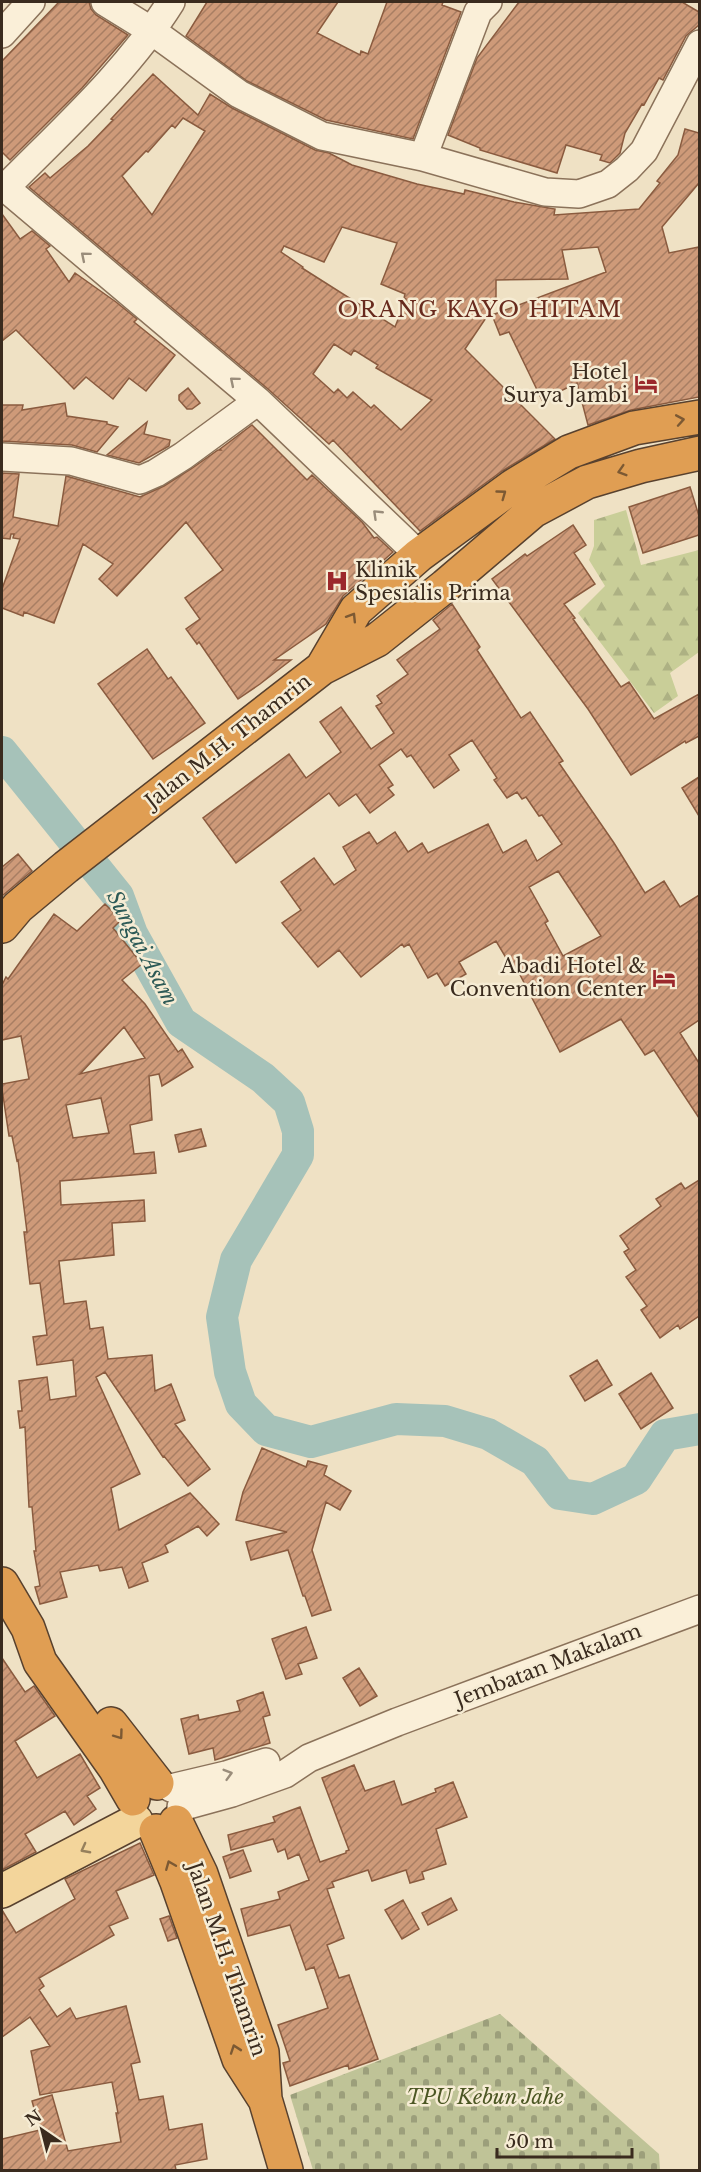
<svg xmlns="http://www.w3.org/2000/svg" width="701" height="2172" viewBox="0 0 701 2172" font-family="'Libre Baskerville',serif">
  <style>
    .forest { fill: url(#forest-firs) }
    .cemetery { fill: url(#cemetery-stones) }
    .lines { fill: none; stroke-linecap: round; stroke-linejoin: round }
    .river { stroke: #a6c2b9; stroke-width: 32 }
    .building { fill: url(#building-hatch); stroke: #8a5b3f; stroke-width: 1.5; fill-rule: evenodd }
    .minor-casing { stroke: #8b725a; stroke-width: 30 }
    .major-casing { stroke: #58412e; stroke-width: 36 }
    .highway-casing { stroke: #58412e; stroke-width: 36 }
    .minor { stroke: #faefd8; stroke-width: 27 }
    .major { stroke: #f3d59b; stroke-width: 33 }
    .highway { stroke: #e09e53; stroke-width: 33 }
    .oneway { stroke: #9a8d7b }
    .oneway2 { stroke: #7c5933 }
    .oneway3 { stroke: #96805c }
    .labels { text-anchor: middle; dominant-baseline: central; stroke-width: 5; stroke-linejoin: round; paint-order: stroke }
    .poi-label { font-size: 20px; fill: #3a2b1e; stroke: #f6ecd4; text-anchor: end }
    .street-label { font-size: 20px; fill: #3a2b1e; stroke: #f6ecd4 }
    .park-label { font-size: 20px; font-style: italic; fill: #4c5724; stroke: #f6ecd4 }
    .water-label { font-size: 21px; font-style: italic; fill: #2d5a56; stroke: #f6ecd4 }
    .quarter-label { font-size: 22px; letter-spacing: 1.5px; fill: #682a1d; stroke: #f6ecd4 }
  </style>
  <defs>
    <pattern id="forest-firs" width="22" height="20" patternUnits="userSpaceOnUse" patternTransform="scale(1.5)"><rect width="22" height="20" fill="#c9ce98"/><path d="M5 1l3.5 6h-7zM16 11l3.5 6h-7z" fill="#adb183"/></pattern>
    <pattern id="cemetery-stones" width="16" height="16" patternUnits="userSpaceOnUse" patternTransform="scale(1.5)"><rect width="16" height="16" fill="#bfc397"/><path d="M2 7V4a2 2 0 0 1 4 0v3zM10 15v-3a2 2 0 0 1 4 0v3z" fill="#9c9f7b"/></pattern>
    <pattern id="building-hatch" width="6" height="6" patternUnits="userSpaceOnUse" patternTransform="scale(1.5)"><rect width="6" height="6" fill="#ce9a79"/><path d="M-1 1l2-2M0 6l6-6M5 7l2-2" fill="none" stroke="#a87e63"/></pattern>
  </defs>
  <rect width="100%" height="100%" fill="#efe1c4"/>
  <path class="forest" d="M626,510L641,565L699,550V652L670,673L678,696L654,713L578,613L605,586L589,560L594,546V520Z"/>
  <path class="cemetery" d="M500,2014L659,2154L660,2170H313L290,2095Z"/>
  <g class="lines">
    <path class="river" d="M2,752L118,896L132,934L181,1022L263,1078L289,1102L298,1131V1155L236,1260L222,1317L230,1372L241,1404L266,1430L311,1442L396,1419L445,1421L488,1434L535,1461L560,1494L593,1499L636,1479L665,1435L700,1429"/>
  </g>
  <path class="building" d="M59,2H89L91,9L96,15L128,35L82,88L10,160L2,152V61Z
    M207,2H338L317,33L360,55L361,51L368,54L387,2H443L442,5L461,12L413,139L326,120L247,81L186,36Z
    M519,2H682L699,12V25L686,36L663,80L659,78L644,105L642,104L625,133L620,153L610,163L600,160L602,155L566,145L557,173L480,150V148L448,135L477,58Z
    M153,74L198,115L210,94L232,108L315,150L329,153L352,165L417,184L464,194L465,190L514,202L555,209L554,215L639,209L660,183L657,181L678,155L685,129L699,133V183L662,227L669,253L699,247V397L631,410L588,425L577,383L542,400L509,332L500,335L492,315L606,272L598,247L562,250L568,279L496,280V303L465,349L555,439L502,471L420,531L333,440L329,444L268,389L29,187L45,173L50,178L88,146L113,120L111,119ZM183,118L205,131L152,215L122,176L146,151L148,152L172,125L175,128ZM342,227L397,243L381,284L405,294L404,298L406,299L395,327L302,268L303,267L281,252L284,246L324,262ZM334,344L351,355L354,350L378,365L376,368L432,400L401,430L374,405L371,408L353,392L347,398L338,389L334,393L313,374Z
    M2,214L20,239L32,231L50,246L46,249L69,282L75,273L116,302L137,319L134,322L175,355L146,391L129,378L113,399L86,377L74,389L16,330L2,341Z
    M188,388L200,403L192,409H187L179,400V395Z
    M65,403L67,416L107,422V424L118,427L97,452L72,445L2,441V405H23L22,410Z
    M147,422L144,434L170,440L169,446L139,463L107,455Z
    M252,425L307,480L312,475L362,522L374,538L377,537L393,552L343,596L326,624L274,660H291L260,684L238,699L199,642L197,644L186,629L200,619L185,598L223,570L186,522L117,596L99,579L113,564L83,544L54,623L24,612L23,616L2,608V589L20,539L13,538L14,534H11L10,539L2,538V473L19,474L13,517L58,526L66,476L140,497L164,486L191,469L218,450H221L220,449Z
    M690,487L699,516V535L643,553L629,507Z
    M573,525L586,545L574,553L595,584L564,604L575,618L573,619L621,687L629,682L654,719L699,694V736L686,743L685,741L631,775L588,709L492,579L525,554L527,556Z
    M452,604L480,647L477,650L521,718L530,712L563,761L559,763L614,843L645,893L664,881L680,907L699,895V1020L680,1033L699,1063V1118L654,1050L645,1055L621,1019L560,1052L518,971L515,973L496,941L459,962L466,974L445,986L437,973L428,978L409,944L404,947L402,944L361,977L339,950L318,967L282,923L301,910L281,882L314,858L334,885L356,870L343,847L369,832L377,844L395,832L408,852L422,843L428,853L488,824L503,853L526,840L537,861L562,844L542,815L539,816L526,797L522,799L517,792L507,798L494,780L497,778L472,740L449,755L459,770L434,788L411,755L407,757L401,749L379,765L393,785L388,788L394,795L370,813L356,794L339,806L329,793L236,863L203,818L289,754L306,778L341,752L320,722L341,707L371,749L394,733L376,706L382,703L377,696L408,674L397,660L440,629L433,620ZM558,871L601,936L563,956L545,923L548,921L529,887Z
    M147,649L168,679L171,677L205,723L153,759L98,684Z
    M699,777V816L682,788Z
    M18,854L32,871L2,896V867Z
    M105,904L121,920L113,928L142,964L122,980L145,1004L178,1052L182,1049L193,1067L162,1086L159,1074L149,1076L152,1120L130,1125L134,1154L154,1152L156,1173L60,1181L61,1205L144,1200L145,1221L112,1223L114,1255L59,1261L64,1304L86,1301L90,1329L103,1327L108,1359L152,1355L155,1391L171,1384L185,1420L175,1424L210,1469L188,1486L164,1456L163,1457L105,1372L96,1377L140,1474L111,1488L119,1530L190,1493L219,1524L207,1536L198,1526L165,1545L168,1552L142,1563L148,1581L129,1588L122,1567L100,1571L98,1565L60,1572L67,1597L40,1604L35,1587L40,1586L34,1551H36L32,1507H29L25,1427L20,1428L18,1411H22L19,1381L47,1377L50,1400L76,1396L73,1360L37,1365L33,1337L47,1335L40,1283L30,1284L24,1232H27L18,1160L17,1161L12,1136H9L2,1089V1084L29,1079L21,1036L2,1040V985L6,977L8,979L54,914L77,931ZM124,1027L145,1058L80,1074ZM101,1098L109,1133L73,1138L66,1105Z
    M201,1129L206,1146L179,1152L175,1135Z
    M699,1180V1316L680,1329L678,1325L660,1338L641,1310L647,1306L626,1277L636,1270L624,1252L629,1249L620,1236L661,1206L656,1199L681,1183L685,1189Z
    M597,1360L612,1385L585,1401L570,1376Z
    M651,1373L673,1408L641,1429L619,1394Z
    M262,1448L306,1467L308,1461L327,1466L324,1475L351,1491L340,1510L326,1502L312,1550L331,1610L312,1616L305,1596H303L288,1550L251,1560L246,1542L287,1532L236,1520L243,1492Z
    M306,1627L317,1658L298,1664L302,1674L286,1679L272,1639Z
    M2,1658L25,1692L34,1686L55,1716L15,1741L37,1778L80,1754L100,1788L87,1796L96,1809L74,1825L65,1811L25,1834L36,1852L2,1870Z
    M359,1668L377,1696L360,1706L343,1678Z
    M263,1692L270,1715L263,1717L270,1743L215,1760L213,1748L189,1754L181,1719L198,1715L199,1720L240,1711L237,1701Z
    M354,1765L365,1791L394,1781L402,1805L436,1792L435,1789L453,1782L467,1817L436,1829L446,1864L422,1872L424,1879L410,1883L406,1870L372,1881L368,1870L332,1882L334,1887L327,1889L344,1938L327,1945L339,1978L349,1975L378,2059L349,2069L348,2065L290,2086L283,2063L290,2061L278,2025L328,2008L314,1967L306,1970L290,1925L248,1936L241,1909L280,1899L278,1892L309,1880L299,1854L288,1859L285,1849L278,1852L273,1839L231,1850L228,1835L275,1822L273,1817L300,1807L320,1862L346,1853V1851L349,1850L322,1778Z
    M140,1843L154,1875L116,1891L128,1918L109,1926L114,1935L39,1978L44,1986L39,1990L57,2017L70,2008L76,2019L126,2006L140,2062L131,2064L139,2100L163,2096L169,2130L202,2124L207,2159L175,2165L176,2170H2V2139L40,2130L32,2101L52,2095L68,2151L121,2142L116,2113H118L112,2082L40,2095L31,2051L50,2046L30,2017L2,2037V1910L16,1933L75,1899L65,1879Z
    M243,1850L251,1871L230,1878L223,1857Z
    M451,1898L457,1910L428,1925L422,1913Z
    M403,1900L419,1929L402,1939L385,1910Z
    M169,1916L177,1938L168,1941L160,1919Z"/>
  <g class="lines">
    <g class="minor-casing">
      <path id="minor" d="M105,2L152,31L239,94L322,136L423,157L545,192L579,194L608,184L627,169L644,151L700,44
        M2,34L31,2
        M423,157L478,12L488,2
        M2,185L258,401L419,555
        M5,188C63,129 127,72 171,2
        M2,457L71,461L140,480L156,473L183,456L258,401
        M171,1788L226,1775L266,1762
        M181,1807L232,1793L285,1774L309,1758L397,1722L700,1609"/>
    </g>
    <g class="major-casing">
      <path id="major" d="M2,1891L136,1821"/>
    </g>
    <g class="highway-casing">
      <path id="highway" d="M322,668L356,610L419,555L513,486L569,452L634,428L700,417
        M2,926L18,907L66,867L322,668L377,640L445,586L533,511L587,482L641,466L700,453
        M2,1584L28,1628L40,1662L115,1768L133,1799
        M111,1724L157,1783
        M176,1822L201,1874L262,2052L265,2099L286,2170
        M156,1831L177,1882L239,2059L264,2098"/>
    </g>
    <use href="#minor" class="minor"/>
    <use href="#major" class="major"/>
    <use href="#highway" class="highway"/>
  </g>
  <defs><path id="oneway-chevron" d="M-2-3.5L2.5 0L-2 3.5" fill="none" stroke-width="1.6" stroke-linecap="round" stroke-linejoin="round" transform="scale(1.5)"/></defs>
  <g class="oneway">
    <use href="#oneway-chevron" transform="translate(85 256) rotate(-140)"/>
    <use href="#oneway-chevron" transform="translate(234 381) rotate(-140)"/>
    <use href="#oneway-chevron" transform="translate(377 514) rotate(-136)"/>
    <use href="#oneway-chevron" transform="translate(228 1774) rotate(-16)"/>
  </g>
  <g class="oneway2">
    <use href="#oneway-chevron" transform="translate(680 420) rotate(-10)"/>
    <use href="#oneway-chevron" transform="translate(622 471) rotate(163)"/>
    <use href="#oneway-chevron" transform="translate(502 494) rotate(-36)"/>
    <use href="#oneway-chevron" transform="translate(352 617) rotate(-58)"/>
    <use href="#oneway-chevron" transform="translate(119 1735) rotate(54)"/>
    <use href="#oneway-chevron" transform="translate(170 1865) rotate(-112)"/>
    <use href="#oneway-chevron" transform="translate(235 2049) rotate(-109)"/>
  </g>
  <use class="oneway3" href="#oneway-chevron" transform="translate(85 1849) rotate(152)"/>
  <defs>
    <g id="hotel-bare" transform="scale(1.8)"><path d="M-6-4.5h1.5V1H6V5H4.5V3h-9V5H-6ZM-4 0a1.8 1.8 0 1 1 3.6 0ZM.5 0V-2.5h3Q6-2.5 6 0Z" fill="#9b282c" stroke="#f6ecd4" stroke-width="2.5" paint-order="stroke"/></g>
    <g id="hospital-bare" transform="scale(1.8)"><path d="M-5-5h3v3.5h4V-5h3V5h-3V1.5h-4V5h-3Z" fill="#9b282c" stroke="#f6ecd4" stroke-width="2.5" paint-order="stroke"/></g>
  </defs>
  <g fill-rule="evenodd">
    <use href="#hotel-bare" x="646" y="384"/>
    <use href="#hospital-bare" x="337" y="581"/>
    <use href="#hotel-bare" x="664" y="978"/>
  </g>
  <g class="labels">
    <g class="poi-label">
      <text x="628" y="372">Hotel<tspan x="628" dy="23">Surya Jambi</tspan></text>
      <text x="355" y="570" text-anchor="start">Klinik<tspan x="355" dy="23">Spesialis Prima</tspan></text>
      <text x="646" y="966">Abadi Hotel &amp;<tspan x="646" dy="23">Convention Center</tspan></text>
    </g>
    <g class="street-label">
      <text transform="translate(228 741) rotate(-38)">Jalan M.H. Thamrin</text>
      <text transform="translate(548 1665) rotate(-21)">Jembatan Makalam</text>
      <text transform="translate(227 1959) rotate(71)">Jalan M.H. Thamrin</text>
    </g>
    <g class="park-label">
      <text x="485" y="2097">TPU Kebun Jahe</text>
    </g>
    <g class="water-label">
      <text transform="translate(142 948) rotate(62)">Sungai Asam</text>
    </g>
    <g class="quarter-label">
      <text x="480" y="309">ORANG KAYO HITAM</text>
    </g>
  </g>
  <rect width="701" height="2172" fill="none" stroke="#3a2b1e" stroke-width="6"/>
  <g transform="translate(42 2130) rotate(325)" stroke="#f6ecd4" stroke-width="4.5" paint-order="stroke">
  <path d="M0-4.5L10 22L0 15L-10 22Z" fill="#3a2b1e"/>
  <text y="-9" font-size="16" font-weight="bold" text-anchor="middle" fill="#3a2b1e">N</text>
  </g>
  <path d="M497 2148v9h135v-9" fill="none" stroke="#3a2b1e" stroke-width="3"/>
  <text x="506" y="2148" font-size="18" fill="#3a2b1e" stroke="#f6ecd4" stroke-width="4.5" paint-order="stroke">50 m</text>
</svg>
